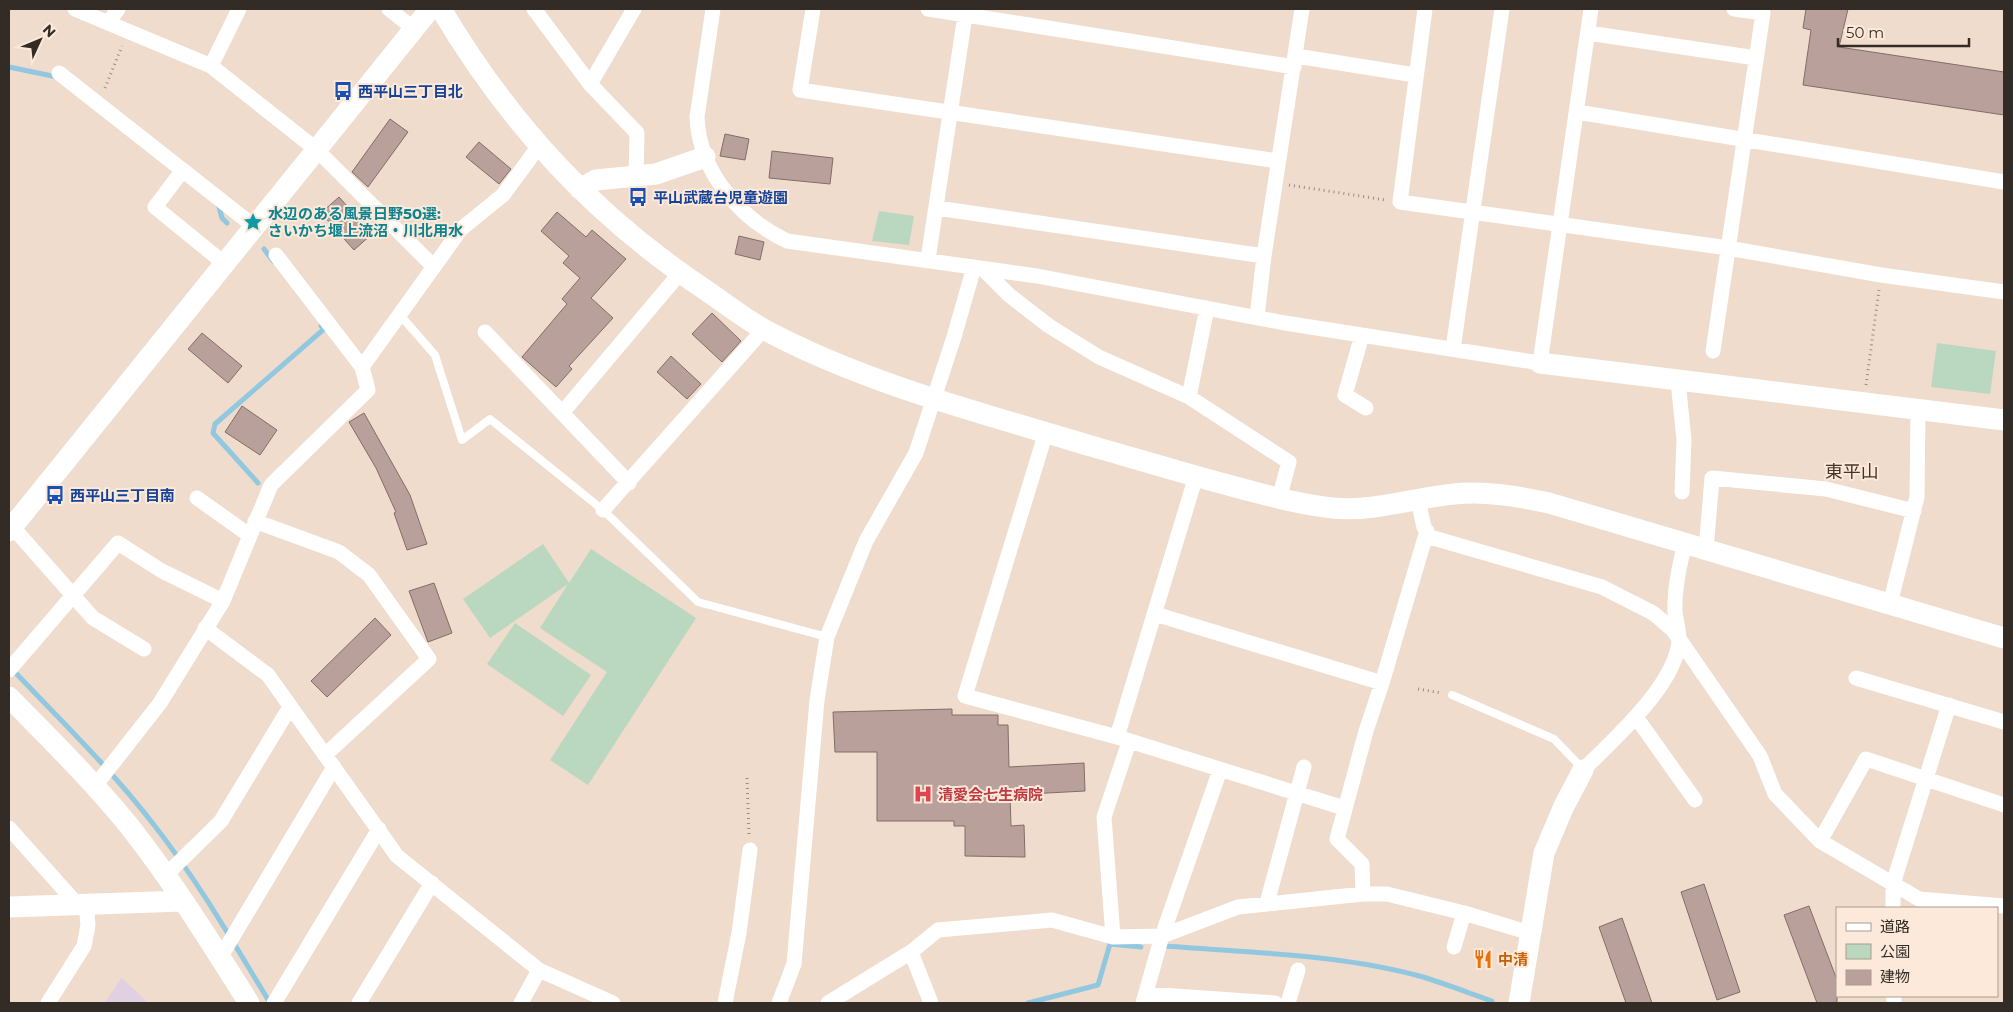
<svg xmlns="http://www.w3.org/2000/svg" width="2013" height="1012" viewBox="0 0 2013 1012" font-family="Montserrat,'Noto Sans JP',sans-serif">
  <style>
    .education { fill: #e0d0e2 }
    .green { fill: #bad7c0 }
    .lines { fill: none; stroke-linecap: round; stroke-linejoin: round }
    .stream { stroke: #91c8df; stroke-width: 5 }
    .building { fill: #b9a09b; stroke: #836d68 }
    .path { stroke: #9a8d81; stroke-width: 3; stroke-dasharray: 1 4; stroke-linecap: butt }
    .lane { stroke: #fff; stroke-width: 8 }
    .street { stroke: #fff; stroke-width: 15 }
    .secondary { stroke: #fff; stroke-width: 21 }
    .labels { text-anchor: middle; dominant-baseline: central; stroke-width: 4; stroke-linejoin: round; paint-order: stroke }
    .transit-label { font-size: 15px; font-weight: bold; fill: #164399; stroke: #fce9d9; text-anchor: start }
    .culture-label { font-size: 15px; font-weight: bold; fill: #0d838f; stroke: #fce9d9; text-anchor: start }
    .health-label { font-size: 15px; font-weight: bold; fill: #be3a42; stroke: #fce9d9; text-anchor: start }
    .food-label { font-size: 15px; font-weight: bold; fill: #c56008; stroke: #fce9d9; text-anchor: start }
    .quarter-label { font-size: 18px; fill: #433528; stroke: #fce9d9 }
  </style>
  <rect width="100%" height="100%" fill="#efdccc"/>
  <path class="education" d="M121,978H122L148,1003H105Z"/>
  <path class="green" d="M879,211L914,216L909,245L872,241Z
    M1937,343L1996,351L1990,394L1931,387Z
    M543,544L569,583L591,549L696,618L588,785L550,760L607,672L540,628L568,584L490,638L463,599Z
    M515,623L591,675L563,716L487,664Z"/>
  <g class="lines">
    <path class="stream" d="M9,67L57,77
      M218,203L222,218L227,223
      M264,249L273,261
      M258,483L213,433L215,424L324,329L321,326
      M13,670C61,721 111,769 154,825C198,881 233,942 270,1003
      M1166,946C1251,953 1341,954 1423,977C1446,984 1469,993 1492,1001
      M1028,1003L1098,985L1110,944L1141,947"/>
  </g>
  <path class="building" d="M1806,9H1848L1839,47L2004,72V115L1803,85L1811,30L1803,28Z
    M390,119L408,132L368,187L352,172Z
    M725,134L749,139L745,160L720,156Z
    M479,142L511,169L499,184L466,157Z
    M772,151L833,158L830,184L769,178Z
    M339,197L372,234L354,250L321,213Z
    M557,212L586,237L592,230L626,259L591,298L613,318L569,366L572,369L556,387L522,357L567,304L562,299L580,278L563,263L569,256L541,231Z
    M739,236L764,242L760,260L735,254Z
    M712,313L741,341L722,362L692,334Z
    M202,333L242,366L228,383L188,349Z
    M671,356L701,384L687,399L657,372Z
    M242,406L277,430L260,455L225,432Z
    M364,413L410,495L427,544L407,550L394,513L396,512L376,468L349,422Z
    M434,583L452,633L428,642L409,591Z
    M375,618L391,635L327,697L311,681Z
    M952,709V715H998V725H1008L1009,767L1084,763L1085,791L1010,795L1011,826L1024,825L1025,857L965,856V826H954V821H877V752H835L833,712Z
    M1704,884L1740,992L1717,1000L1681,892Z
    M1809,906L1837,980V1003H1817L1784,915Z
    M1622,918L1652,1003H1626L1599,927Z"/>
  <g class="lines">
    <path class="path" d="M105,88L122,46
      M1289,185L1386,200
      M1866,385L1879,290
      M1418,689L1442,693
      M747,778L749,836"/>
    <path class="lane" d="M400,315L435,355L462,440L490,419L603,510L698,602L827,637
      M1452,695L1554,739L1583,769"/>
    <path class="street" d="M75,9L211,66L317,150L433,266
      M389,9L414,29
      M534,9L590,84L637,133L636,177
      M713,9L697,117C699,171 739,218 787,241L1037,276L1285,323L1540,363L1591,9
      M813,9L800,90L1278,161
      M928,9L1294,67
      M1425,9L1400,202L1728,248L1881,275L2004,292
      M109,22L118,9
      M1588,33L1756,58
      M1296,56L1415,75
      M211,66L239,9
      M59,73L255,227
      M590,84L634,9
      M1577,112L2004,182
      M183,170L155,207L225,264
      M937,208L1264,256
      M276,255L362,367
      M928,259L966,9
      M983,269L1009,295L1049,326L1099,357L1189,397L1289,462L1279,499
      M1257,317L1264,256L1302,9
      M485,332L629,483
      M1362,335L1345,395L1366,408
      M1453,349L1502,9
      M1713,351L1763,13L1734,9
      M1678,381L1684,440L1682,492
      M1189,397L1207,308
      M562,413L680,273
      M1046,432L965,696L1117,737L1344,808
      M197,498L249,535
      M1418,500L1424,527L1430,537L1602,587L1653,613L1673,630L1760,756L1775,794L1820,841L1919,899L2004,906
      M603,510L764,329
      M255,521L339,552L369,575L429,659L325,755
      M9,523L93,618L144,649
      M1706,550L1712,478L1826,489L1914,511
      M1890,604L1917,497L1918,410
      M1155,614L1382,683
      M205,628L268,675L397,856L539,970L613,1003
      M9,670L118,543L162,571L223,601
      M1856,678L2004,722
      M1636,717L1695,800
      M1117,737L1196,476
      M1583,770C1613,740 1678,683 1679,639C1679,630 1676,621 1675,612C1674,588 1679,566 1685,544
      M95,786L160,703L223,601L271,485L368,390L362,367L461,229L503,195L539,146
      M9,828L76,903
      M1820,841L1866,759L2004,805
      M166,875L221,821L290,707
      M1363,894L1362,864L1337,839L1366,731L1382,683L1427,531
      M1267,903L1304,767
      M1893,908V884L1949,705
      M1113,937L1104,817L1129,742
      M1454,947L1464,913
      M911,952L931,1003
      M220,958L334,767
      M1147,994L1275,1003
      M1894,996V1003
      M48,1003L84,946L88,925L86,904
      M274,1003L379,829
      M359,1003L432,883
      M521,1003L539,970
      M725,1003L739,933L750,850
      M779,1003L794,964L817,700L827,637L866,541L916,453L954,337L974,267
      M828,1003L911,952L938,930L1052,920L1113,937L1162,936L1238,907L1363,894H1387L1464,913L1530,933
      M1143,1003L1162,936L1220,770
      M1288,1003L1298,970"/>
    <path class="secondary" d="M441,9C510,125 594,216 707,291C726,304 745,319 765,330C866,384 982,413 1091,446C1140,460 1189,475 1239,488C1270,496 1301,505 1333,508C1374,512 1413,498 1454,494C1486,491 1517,496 1549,503L2004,638
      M580,189L596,180L656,174L705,157
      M1540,363L2004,420
      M9,531L430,9
      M9,697C50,739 93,781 130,827C174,883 211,943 249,1003
      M9,907L183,901
      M1519,1003L1544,853L1564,806L1583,770"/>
  </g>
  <defs>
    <g id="bus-bare" transform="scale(1.5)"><path d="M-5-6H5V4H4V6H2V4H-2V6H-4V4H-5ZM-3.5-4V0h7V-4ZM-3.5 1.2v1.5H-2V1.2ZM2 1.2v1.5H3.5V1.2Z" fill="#1a4fb4" stroke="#fce9d9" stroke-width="2.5" paint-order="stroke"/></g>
    <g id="sight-bare" transform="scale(1.5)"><path d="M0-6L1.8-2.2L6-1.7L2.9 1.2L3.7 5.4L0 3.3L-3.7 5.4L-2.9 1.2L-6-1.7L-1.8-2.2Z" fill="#0f9aa8" stroke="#fce9d9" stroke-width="2.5" paint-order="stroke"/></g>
    <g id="hospital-bare" transform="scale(1.5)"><path d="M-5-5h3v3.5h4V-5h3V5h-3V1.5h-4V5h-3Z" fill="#e0444e" stroke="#fce9d9" stroke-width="2.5" paint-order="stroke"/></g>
    <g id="restaurant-bare" transform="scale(1.5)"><path d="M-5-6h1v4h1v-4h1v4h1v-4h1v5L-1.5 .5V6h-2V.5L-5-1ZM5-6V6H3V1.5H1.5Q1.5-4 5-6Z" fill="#e8710a" stroke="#fce9d9" stroke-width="2.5" paint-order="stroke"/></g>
  </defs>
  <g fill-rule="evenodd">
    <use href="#bus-bare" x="343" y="91"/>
    <use href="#bus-bare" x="638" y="197"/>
    <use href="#sight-bare" x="253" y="222"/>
    <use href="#bus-bare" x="55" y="495"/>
    <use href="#hospital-bare" x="923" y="794"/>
    <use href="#restaurant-bare" x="1483" y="959"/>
  </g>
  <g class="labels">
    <g class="transit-label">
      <text x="358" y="91">西平山三丁目北</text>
      <text x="653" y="197">平山武蔵台児童遊園</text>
      <text x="70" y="495">西平山三丁目南</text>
    </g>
    <g class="culture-label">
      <text x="268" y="213">水辺のある風景日野50選:<tspan x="268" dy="17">さいかち堰上流沼・川北用水</tspan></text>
    </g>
    <g class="health-label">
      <text x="938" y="794">清愛会七生病院</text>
    </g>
    <g class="food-label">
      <text x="1498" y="959">中清</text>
    </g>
    <g class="quarter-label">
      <text x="1852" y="472">東平山</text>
    </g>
  </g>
  <rect width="2013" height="1012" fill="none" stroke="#332c26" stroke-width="20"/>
  <rect x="1836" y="907" width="162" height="90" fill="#fce9d9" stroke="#ac9d91"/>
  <rect x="1846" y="923" width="25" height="8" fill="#ffffff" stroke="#ac9d91"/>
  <text x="1880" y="932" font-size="15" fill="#332c26">道路</text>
  <rect x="1846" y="944" width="25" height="15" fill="#bad7c0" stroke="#ac9d91"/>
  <text x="1880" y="957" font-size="15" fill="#332c26">公園</text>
  <rect x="1846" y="970" width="25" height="15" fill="#b9a09b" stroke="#ac9d91"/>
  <text x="1880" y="982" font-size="15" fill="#332c26">建物</text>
  <g transform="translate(40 40) rotate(46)" stroke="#fce9d9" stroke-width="4" paint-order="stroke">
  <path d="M0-4L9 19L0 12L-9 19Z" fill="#332c26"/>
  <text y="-8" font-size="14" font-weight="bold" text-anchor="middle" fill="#332c26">N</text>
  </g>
  <path d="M1838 38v8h131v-8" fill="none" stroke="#332c26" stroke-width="2.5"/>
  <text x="1846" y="38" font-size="15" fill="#332c26" stroke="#fce9d9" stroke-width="4" paint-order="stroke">50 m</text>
</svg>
